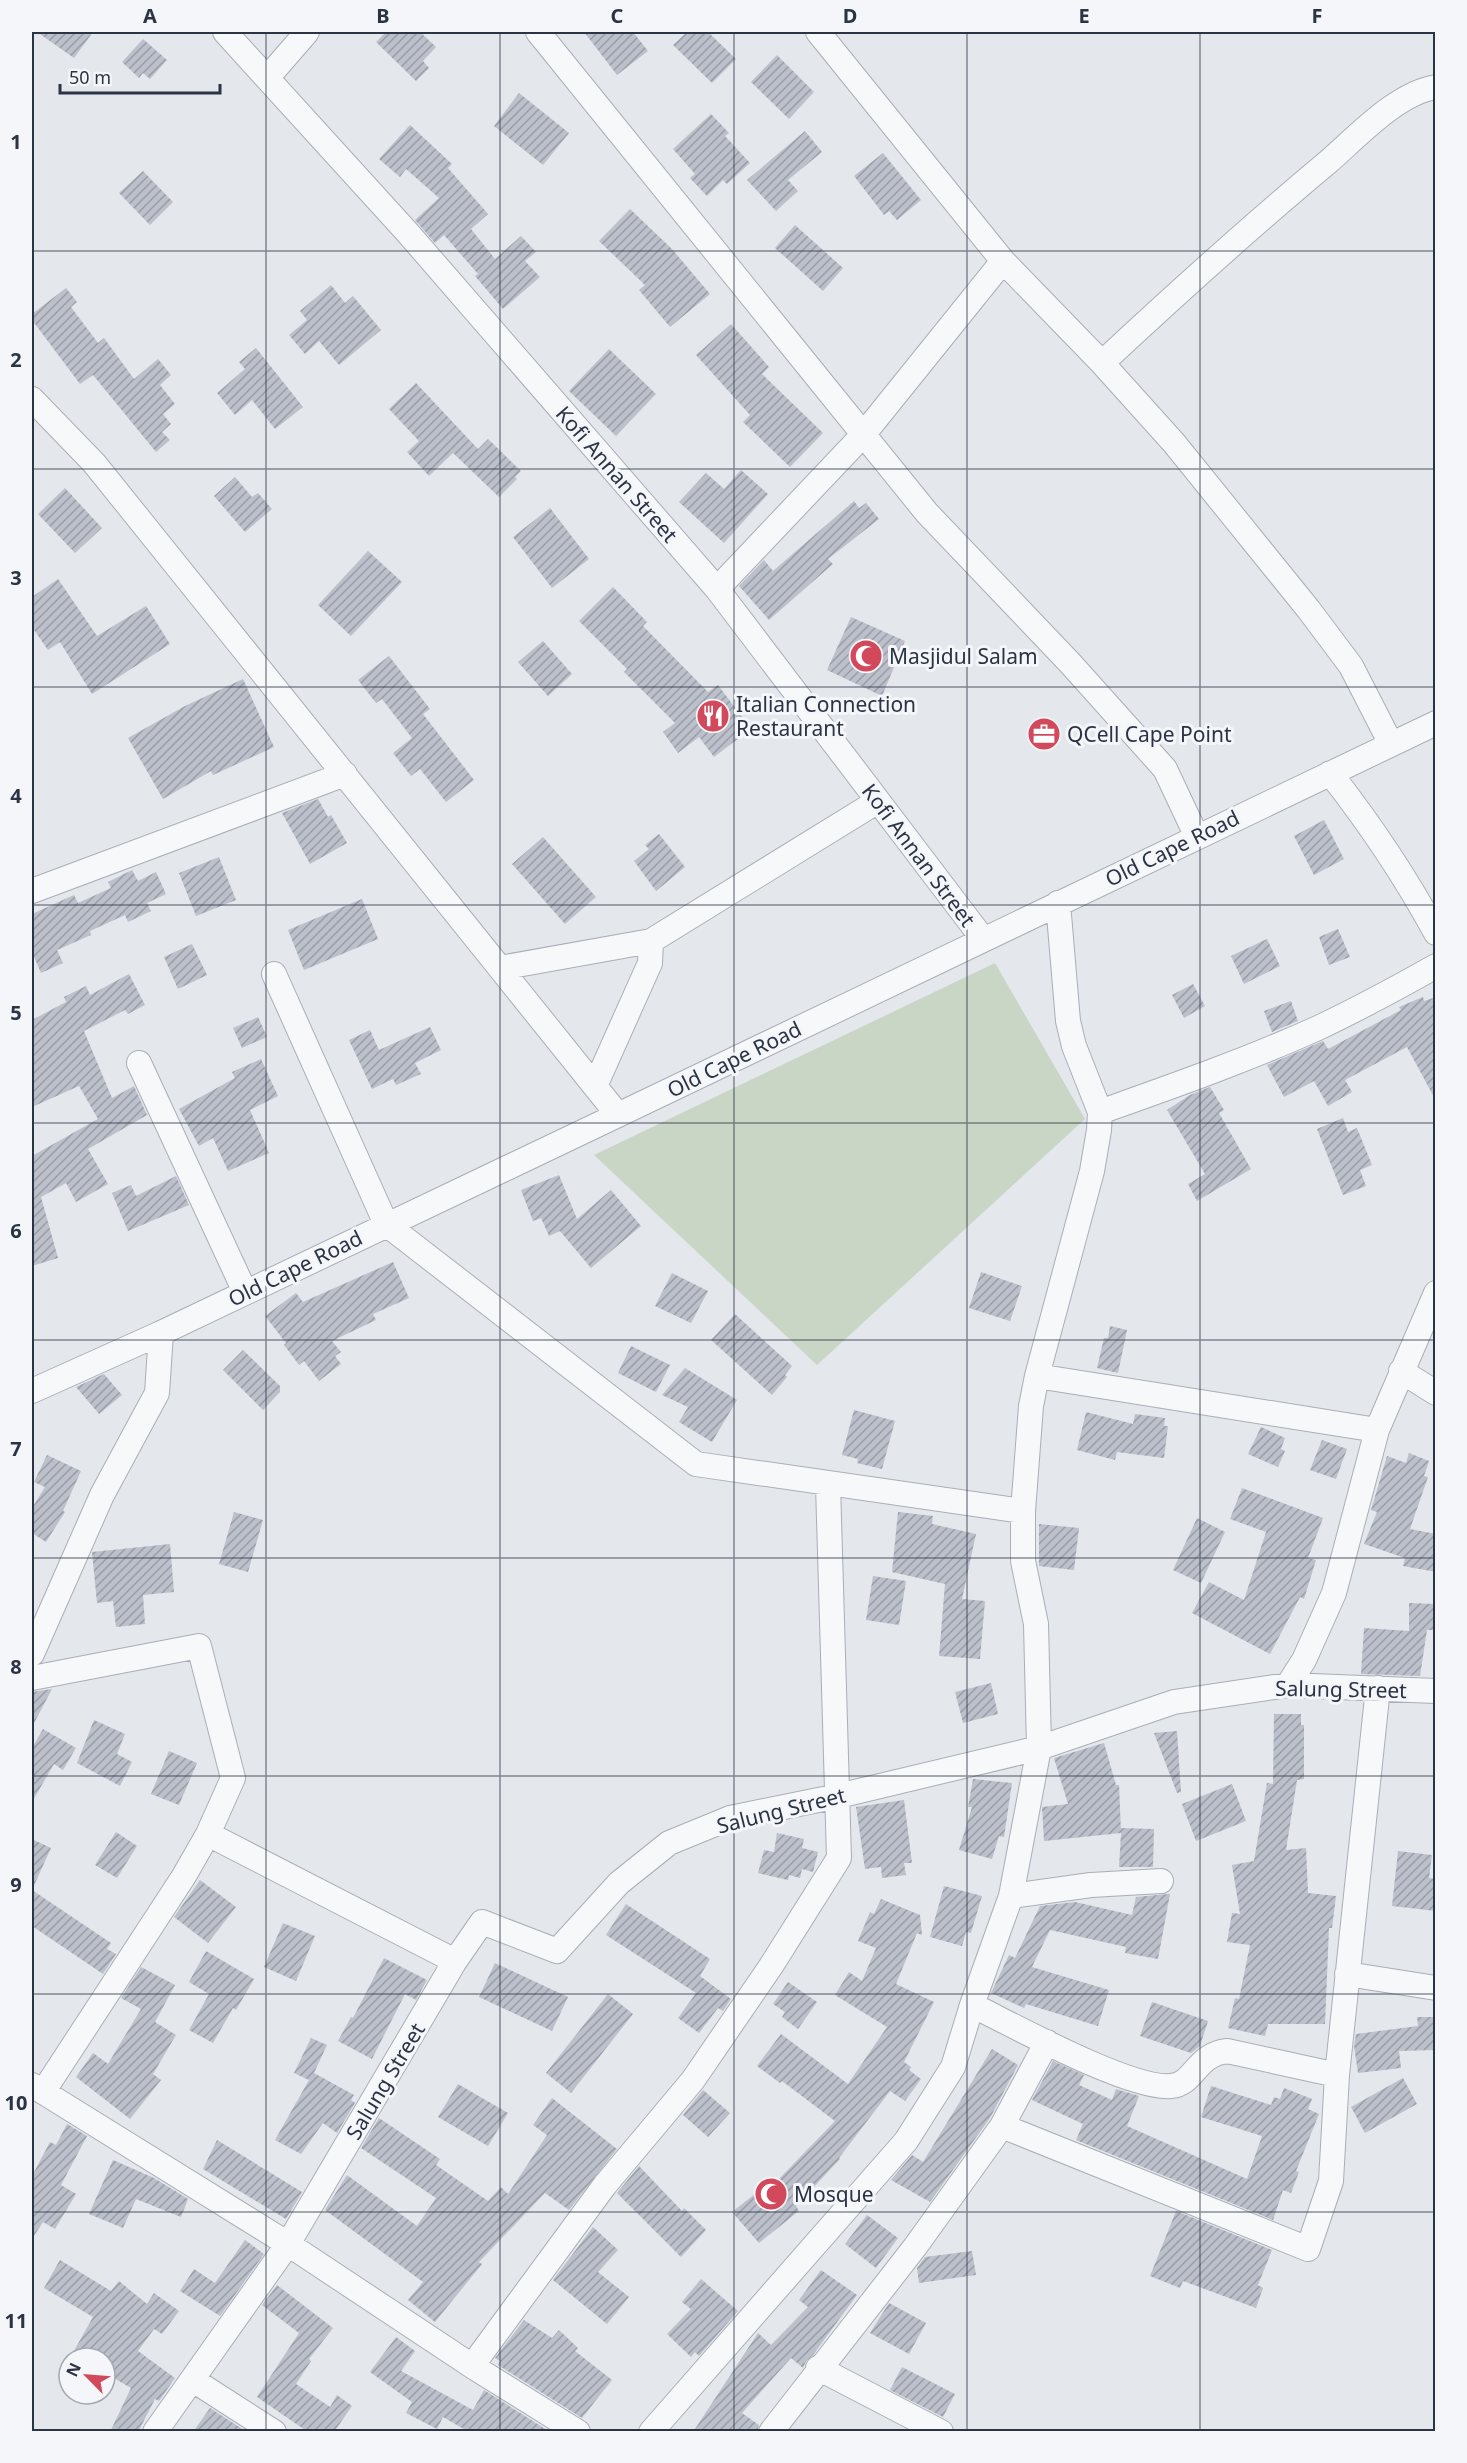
<svg xmlns="http://www.w3.org/2000/svg" width="1467" height="2463" viewBox="0 0 1467 2463" font-family="'Noto Sans',sans-serif">
  <style>
    .garden { fill: #c9d6c5 }
    .building { fill: url(#building-hatch) }
    .lines { fill: none; stroke-linecap: round; stroke-linejoin: round }
    .minor-casing { stroke: #a9aeb7; stroke-width: 26 }
    .minor { stroke: #f7f8fa; stroke-width: 24 }
    .grid { fill: none; stroke: #2b3445; stroke-width: 1.5; stroke-opacity: 0.55 }
    .labels { text-anchor: middle; dominant-baseline: central; stroke-width: 6; stroke-linejoin: round; paint-order: stroke }
    .street-label { font-size: 21px; fill: #2b3445; stroke: #f4f6f9 }
    .poi-label { font-size: 21px; fill: #2b3445; stroke: #f4f6f9; text-anchor: start }
    .neatline { fill: none; stroke: #2b3445; stroke-width: 2 }
    .grid-label { font-size: 20px; text-anchor: middle; font-weight: bold; fill: #2b3445 }
  </style>
  <defs>
    <pattern id="building-hatch" width="6" height="6" patternUnits="userSpaceOnUse" patternTransform="scale(1.5)"><rect width="6" height="6" fill="#bbc0ca"/><path d="M-1 1l2-2M0 6l6-6M5 7l2-2" fill="none" stroke="#989da6"/></pattern>
  </defs>
  <rect width="100%" height="100%" fill="#e4e7ec"/>
  <path class="garden" d="M995,963L1085,1119L817,1365L594,1155Z"/>
  <path class="building" d="M37,32H93L74,58Z
    M386,32H420L436,47L423,61L429,68L416,81L376,42Z
    M584,32H633L648,51L617,75Z
    M687,32H708L736,59L712,83L673,45Z
    M143,39L167,60L150,79L143,73L139,78L122,62Z
    M777,55L814,92L789,119L751,82Z
    M519,93L569,133L543,165L494,126Z
    M711,114L729,133L725,136L750,163L727,184L723,180L707,196L690,178L695,174L673,149Z
    M410,125L452,164L448,168L488,214L471,229L495,259L521,236L536,252L525,261L540,277L503,309L475,276L478,274L444,235L435,243L415,220L439,198L406,169L400,177L379,159Z
    M805,131L822,152L788,180L798,191L776,211L747,180Z
    M883,153L921,200L897,220L889,211L884,215L854,176Z
    M143,171L173,202L150,225L119,193Z
    M630,209L672,249L710,294L670,327L639,290L645,285L599,241Z
    M795,225L843,268L823,291L775,248Z
    M331,285L345,303L353,296L381,330L339,365L319,341L305,354L289,335L307,320L300,311Z
    M66,288L77,302L71,307L98,343L104,338L134,379L158,359L171,375L160,385L175,404L163,414L171,424L162,432L170,440L156,452L93,375L80,384L32,320V314Z
    M731,324L769,367L762,374L823,433L790,467L743,422L750,415L696,355Z
    M256,348L303,407L275,429L252,400L235,415L217,393L245,369L239,362Z
    M609,349L656,394L616,436L569,391Z
    M416,383L478,449L488,439L521,471L515,477L517,479L499,497L453,453L429,476L407,452L419,441L389,409Z
    M741,470L768,494L724,543L679,502L706,473L724,489Z
    M235,477L252,497L258,493L272,509L245,532L214,496Z
    M65,488L102,528L75,553L38,514Z
    M854,501L859,508L866,503L879,519L828,559L833,564L769,620L739,586L764,560L773,571Z
    M550,508L589,559L552,588L513,537Z
    M368,551L402,582L351,636L318,605Z
    M58,579L97,636L146,606L170,644L92,694L60,642L48,650L32,627V597Z
    M613,587L647,622L643,626L708,692L718,685L751,729L714,757L699,737L678,753L663,732L675,723L624,672L627,669L579,621Z
    M851,617L905,641L882,696L827,670Z
    M543,641L572,674L548,696L518,662Z
    M389,656L430,709L423,714L474,780L446,802L420,769L411,776L393,753L412,738L382,699L376,703L358,680Z
    M243,679L274,747L213,775L211,771L163,799L128,738L185,706Z
    M318,799L328,817L331,815L347,843L310,864L282,813Z
    M1324,820L1344,859L1314,875L1294,836Z
    M659,834L685,867L656,891L634,861L649,849L645,845Z
    M543,837L596,897L565,924L512,864Z
    M219,857L236,900L196,916L179,873Z
    M132,870L138,881L156,872L166,894L147,903L151,911L128,922L125,915L90,931L91,935L57,950L63,963L41,973L32,952V914L74,895L78,903L111,888L108,882Z
    M362,899L378,939L304,970L288,930Z
    M1338,929L1350,957L1329,965L1319,937Z
    M1267,939L1280,966L1244,984L1231,956Z
    M192,944L207,975L178,989L164,957Z
    M129,974L145,1005L128,1014L125,1010L84,1031L112,1098L134,1086L147,1115L88,1149L108,1184L76,1202L66,1183L41,1197L58,1258L32,1266V1156L98,1119L79,1086L32,1107V1020L66,1002L64,997L86,986L90,995Z
    M1193,984L1205,1006L1184,1018L1172,995Z
    M1423,997L1424,1001L1436,997V1101L1407,1047L1345,1080L1352,1092L1328,1106L1314,1081L1284,1097L1267,1065L1323,1041L1328,1049L1401,1010L1399,1007Z
    M1291,1001L1298,1021L1272,1032L1264,1011Z
    M258,1017L267,1037L242,1048L233,1028Z
    M430,1027L441,1050L415,1063L421,1074L396,1085L393,1079L372,1089L349,1040L370,1030L379,1050Z
    M261,1059L278,1096L250,1110L269,1153L228,1171L213,1138L199,1146L179,1109L235,1078L232,1072Z
    M1210,1087L1224,1110L1219,1113L1251,1169L1197,1201L1188,1184L1205,1174L1167,1110L1190,1095Z
    M1343,1118L1348,1132L1357,1128L1372,1165L1360,1170L1366,1186L1343,1195L1317,1129Z
    M559,1175L577,1219L611,1190L641,1226L591,1268L560,1231L549,1236L541,1218L533,1221L521,1190Z
    M176,1176L189,1205L128,1231L112,1193L131,1185L136,1196Z
    M393,1262L409,1298L373,1314L376,1320L332,1341L341,1352L335,1356L341,1364L319,1381L304,1361L299,1365L284,1345L286,1343L265,1316L296,1293L303,1302Z
    M981,1272L1022,1286L1010,1321L969,1308Z
    M672,1273L708,1291L691,1323L655,1306Z
    M735,1314L792,1366L785,1375L787,1377L772,1395L711,1340Z
    M1110,1326L1127,1330L1118,1373L1097,1368L1104,1338H1108Z
    M631,1346L670,1365L656,1392L618,1373Z
    M243,1350L280,1386V1392L263,1410L223,1370Z
    M685,1368L737,1400L712,1442L679,1422L688,1407L662,1395Z
    M104,1374L122,1395L99,1414L76,1387Z
    M854,1410L895,1421L882,1469L857,1463L858,1459L842,1455Z
    M1086,1412L1133,1424L1135,1414L1165,1418L1164,1426H1168L1164,1458L1117,1452L1115,1460L1077,1450Z
    M1261,1427L1285,1438L1281,1449L1285,1451L1278,1467L1248,1454Z
    M1322,1440L1347,1449L1336,1479L1310,1470Z
    M1409,1453L1429,1461L1424,1476L1428,1477L1410,1529L1436,1534V1572L1403,1566L1405,1558L1364,1544L1377,1512L1371,1510L1387,1456L1406,1463Z
    M47,1455L81,1471L63,1511L65,1512L46,1542L32,1533V1508L45,1487L34,1482Z
    M1242,1488L1323,1518L1308,1558L1316,1560L1304,1599L1300,1597L1270,1654L1192,1613L1209,1582L1244,1600L1266,1532L1230,1519Z
    M234,1512L263,1520L248,1572L219,1564Z
    M898,1512L933,1516L932,1524L976,1534L962,1599L985,1601L980,1659L939,1656L945,1584L892,1572Z
    M1197,1518L1225,1532L1201,1583L1173,1570Z
    M1039,1524L1079,1528L1074,1570L1039,1566Z
    M170,1544L174,1592L143,1595L145,1624L116,1627L113,1601L97,1603L92,1552Z
    M873,1576L906,1581L899,1625L866,1620Z
    M1409,1603L1436,1604V1630H1427L1420,1676L1361,1674L1364,1628L1409,1631Z
    M991,1683L998,1714L963,1723L955,1692Z
    M52,1689L32,1727V1692Z
    M1274,1714H1301V1725H1304V1779L1297,1780L1286,1850L1306,1848L1308,1893L1336,1896L1332,1928H1329L1325,2024H1268L1265,2036L1228,2028L1235,1998L1239,1999L1250,1945L1227,1942L1232,1913L1240,1914L1232,1865L1254,1861L1267,1783L1273,1784Z
    M94,1720L125,1734L117,1754L132,1762L120,1786L77,1763Z
    M43,1729L76,1748L63,1770L54,1764L32,1802V1748Z
    M1177,1731L1181,1792L1177,1793L1154,1733Z
    M1104,1743L1116,1785H1119L1121,1832V1828L1154,1829L1153,1867H1119L1121,1833L1044,1841L1042,1807L1068,1804L1054,1758Z
    M169,1751L197,1763L179,1805L151,1794Z
    M973,1779L1012,1783L1004,1837L999,1836L992,1859L959,1850L972,1807H968Z
    M1232,1784L1246,1821L1196,1841L1182,1804Z
    M904,1800L912,1863H904L906,1875L882,1878L881,1867L865,1869L856,1807Z
    M116,1832L137,1846L117,1878L95,1865Z
    M777,1833L804,1839L802,1848L818,1852L813,1872L802,1869L800,1878L789,1875L788,1880L758,1873L764,1850L774,1852Z
    M32,1839L51,1848L32,1890L111,1943L107,1949L116,1954L103,1974L32,1926Z
    M1398,1851L1432,1855L1429,1878L1436,1879V1911L1392,1906Z
    M200,1880L236,1907L208,1943L174,1917Z
    M944,1886L982,1896L971,1933L966,1932L962,1946L930,1937Z
    M1167,1894H1170L1158,1959L1125,1953L1126,1947L1050,1930L1032,1967L1109,1990L1098,2026L1026,2004L1024,2008L991,1993L1009,1955L1015,1958L1040,1906L1075,1902L1132,1915L1136,1897Z
    M881,1899L920,1915L922,1935L917,1933L896,1984L934,2002L904,2062L911,2067L909,2070L921,2079L905,2101L890,2091L839,2158L840,2159L796,2206L799,2211L759,2243L732,2212L775,2178L777,2181L835,2121L782,2081L780,2083L757,2066L781,2034L848,2084L887,2027L835,1995L849,1972L862,1981L876,1948L858,1941L870,1912L874,1914Z
    M626,1904L710,1959L700,1976L731,1999L723,2011L718,2008L699,2033L678,2018L696,1993L606,1935Z
    M283,1923L315,1936L296,1981L264,1967Z
    M206,1951L254,1979L236,2010L233,2008L213,2043L189,2030L209,1994L189,1982Z
    M384,1958L427,1980L416,2000L405,1994L372,2059L338,2041L351,2017L353,2018Z
    M495,1963L568,1997L552,2031L479,1997Z
    M141,1967L175,1985L155,2022L176,2035L153,2074L161,2080L130,2119L76,2077L93,2053L108,2064L141,2009L121,1998Z
    M788,1982L817,2002L798,2029L782,2017L785,2012L773,2004Z
    M608,1994L633,2014L571,2093L546,2073Z
    M1152,2002L1208,2021L1200,2046L1191,2053L1140,2036Z
    M1417,2017H1436V2050L1399,2051L1401,2068L1358,2073L1354,2046L1356,2034L1418,2026Z
    M311,2038L327,2045L314,2073L354,2095L351,2100L355,2103L337,2133L323,2123L301,2154L275,2140L309,2080L294,2073Z
    M992,2049L1018,2065L990,2118L930,2202L891,2180L912,2155L923,2162Z
    M1053,2061L1084,2075L1079,2085L1112,2100L1116,2089L1139,2096L1127,2126L1247,2179L1262,2136L1201,2117L1211,2086L1271,2105L1274,2097L1280,2099L1284,2088L1312,2099L1308,2109L1319,2114L1296,2171L1299,2172L1291,2193L1283,2190L1273,2220L1076,2140L1083,2124L1032,2100Z
    M1403,2078L1417,2104L1365,2133L1351,2107Z
    M458,2084L508,2113L488,2146L438,2117Z
    M703,2090L730,2113L708,2137L683,2115Z
    M552,2098L617,2149L569,2210L545,2193L479,2262L482,2264L435,2322L408,2300L423,2282L325,2210L347,2175L417,2226L436,2198L361,2148L379,2118L440,2159L436,2165L488,2201L501,2187L508,2194L547,2135L533,2125Z
    M67,2124L87,2136L61,2185L76,2194L55,2229L43,2222L32,2239V2176L50,2142L56,2145Z
    M217,2140L302,2192L286,2219L203,2169Z
    M113,2160L154,2178L188,2199L181,2217L136,2199L123,2228L89,2214Z
    M639,2166L682,2211L684,2208L706,2230L681,2257L617,2193Z
    M1176,2211L1272,2250L1258,2285L1263,2288L1256,2308L1183,2281L1180,2288L1150,2276Z
    M867,2215L898,2238L876,2268L845,2244Z
    M593,2227L618,2250L598,2272L629,2297L607,2324L553,2280Z
    M245,2240L264,2254L220,2316L180,2291L194,2269L215,2283Z
    M972,2251L976,2275L919,2283L917,2268L925,2257Z
    M60,2260L111,2291L119,2281L147,2304L154,2293L179,2311L162,2334L154,2329L138,2351L175,2378L159,2401L155,2399L138,2432H110L131,2388L105,2373V2358H70L93,2317L44,2288Z
    M821,2270L857,2295L813,2355L806,2361L803,2368L791,2358L742,2413L759,2425L757,2432H693L758,2333L771,2345L808,2307L799,2300Z
    M701,2279L738,2311L699,2356L695,2352L691,2357L667,2334L691,2309L682,2302Z
    M277,2285L333,2328L309,2359L311,2361L296,2384L330,2407L337,2395L352,2406L334,2432H308L257,2397L299,2333L262,2305Z
    M889,2303L926,2323L909,2354L870,2333Z
    M524,2320L552,2338L559,2330L578,2348L575,2351L612,2380L582,2418L498,2365L500,2361L495,2358Z
    M396,2337L415,2351L401,2371L473,2410L484,2390L550,2432H469L443,2417L437,2429L406,2413L412,2402L370,2372Z
    M902,2367L955,2394L943,2417L890,2390Z
    M210,2408L247,2432H193Z"/>
  <g class="lines">
    <g class="minor-casing">
      <path id="minor" d="M225,32L407,232L717,589L983,939
        M538,32L927,513L1070,663L1165,769L1197,837
        M818,32L1003,261L1102,363L1174,443L1309,610L1351,666L1391,744
        M268,77L307,32
        M1102,363C1176,294 1250,227 1328,162C1357,137 1397,93 1436,87
        M32,399L94,463L618,1115
        M717,589L863,435L1003,261
        M1330,773C1370,824 1405,876 1436,933
        M32,891L345,774
        M500,968L651,941
        M274,974L386,1224L696,1464L1023,1511
        M139,1063L245,1292
        M595,1086L650,963L651,941L878,801
        M1100,1112C1173,1086 1247,1060 1318,1028C1358,1009 1397,988 1436,966
        M1401,1371L1436,1393
        M1037,1376L1377,1430
        M32,1391L161,1333L618,1115L1436,723
        M32,1654L102,1495L157,1393L161,1333
        M32,1678L199,1646L233,1778L208,1834L184,1876L43,2092
        M1288,1685L1304,1660L1334,1593L1377,1430L1436,1293
        M208,1834L455,1961
        M1011,1896L1091,1885L1161,1881
        M1347,1974L1436,1988
        M972,2005C1013,2025 1130,2090 1171,2086C1195,2084 1195,2055 1227,2051L1337,2075
        M32,2085L288,2244L472,2366L578,2432
        M1002,2126L1308,2249L1331,2181L1337,2075L1378,1688
        M472,2366L605,2185L693,2080L771,1966L839,1858L828,1485
        M818,2368L941,2432
        M193,2380L274,2432
        M155,2432L288,2244L455,1961L482,1922L557,1951L619,1883L669,1843L730,1818L838,1796L1039,1748L1174,1702L1288,1685L1436,1691
        M651,2432L906,2141L953,2067L972,2005L1011,1896L1039,1748L1036,1624L1023,1561V1511L1031,1406L1037,1376L1092,1171L1099,1130L1100,1112L1074,1046L1068,1021L1058,903
        M771,2432L915,2247L1002,2126L1047,2042"/>
    </g>
    <use href="#minor" class="minor"/>
  </g>
  <path class="grid" d="M266,32V2432M500,32V2432M734,32V2432M967,32V2432M1200,32V2432M32,251H1436M32,469H1436M32,687H1436M32,905H1436M32,1123H1436M32,1340H1436M32,1558H1436M32,1776H1436M32,1994H1436M32,2212H1436"/>
  <defs>
    <g id="mosque-disc" transform="scale(1.725)"><circle r="9.5" fill="#d1495b" stroke="#f4f6f9"/><path d="M3.5-4.9A6 6 0 1 0 3.5 4.9A5 5 0 1 1 3.5-4.9Z" fill="#fff"/></g>
    <g id="restaurant-disc" transform="scale(1.725)"><circle r="9.5" fill="#d1495b" stroke="#f4f6f9"/><path d="M-5-6h1v4h1v-4h1v4h1v-4h1v5L-1.5 .5V6h-2V.5L-5-1ZM5-6V6H3V1.5H1.5Q1.5-4 5-6Z" fill="#fff"/></g>
    <g id="office-disc" transform="scale(1.725)"><circle r="9.5" fill="#d1495b" stroke="#f4f6f9"/><path d="M-6-3h4V-5.5h4V-3h4V5H-6ZM-1-4.5V-3h2v-1.5ZM-6 0V1H6V0Z" fill="#fff"/></g>
  </defs>
  <g fill-rule="evenodd">
    <use href="#mosque-disc" x="866" y="656"/>
    <use href="#restaurant-disc" x="713" y="716"/>
    <use href="#office-disc" x="1044" y="734"/>
    <use href="#mosque-disc" x="771" y="2194"/>
  </g>
  <g class="labels">
    <g class="street-label">
      <text transform="translate(617 474) rotate(49)">Kofi Annan Street</text>
      <text transform="translate(1172 848) rotate(-26)">Old Cape Road</text>
      <text transform="translate(919 855) rotate(53)">Kofi Annan Street</text>
      <text transform="translate(734 1059) rotate(-26)">Old Cape Road</text>
      <text transform="translate(295 1268) rotate(-26)">Old Cape Road</text>
      <text transform="translate(1341 1689) rotate(1)">Salung Street</text>
      <text transform="translate(781 1810) rotate(-14)">Salung Street</text>
      <text transform="translate(385 2081) rotate(-59)">Salung Street</text>
    </g>
    <g class="poi-label">
      <text x="889" y="656">Masjidul Salam</text>
      <text x="736" y="704">Italian Connection<tspan x="736" dy="24">Restaurant</tspan></text>
      <text x="1067" y="734">QCell Cape Point</text>
      <text x="794" y="2194">Mosque</text>
    </g>
  </g>
  <rect width="1467" height="2463" fill="none" stroke="#f4f6f9" stroke-width="66"/>
  <g transform="translate(87 2376) rotate(295)"><circle r="28" fill="#f4f6f9" stroke="#a4a8b1" stroke-width="1.5"/>
  <path d="M0-4.5L10 22L0 15L-10 22Z" fill="#d1495b"/>
  <text y="-9" font-size="16" font-weight="bold" text-anchor="middle" fill="#2b3445">N</text>
  </g>
  <path d="M60 84v9h160v-9" fill="none" stroke="#2b3445" stroke-width="3"/>
  <text x="69" y="84" font-size="18" fill="#2b3445" stroke="#f4f6f9" stroke-width="4.5" paint-order="stroke">50 m</text>
  <rect x="33" y="33" width="1401" height="2397" class="neatline"/>
  <g class="grid-label">
    <text x="150" y="23">A</text>
    <text x="383" y="23">B</text>
    <text x="617" y="23">C</text>
    <text x="850" y="23">D</text>
    <text x="1084" y="23">E</text>
    <text x="1317" y="23">F</text>
    <text x="16" y="149">1</text>
    <text x="16" y="367">2</text>
    <text x="16" y="585">3</text>
    <text x="16" y="803">4</text>
    <text x="16" y="1020">5</text>
    <text x="16" y="1238">6</text>
    <text x="16" y="1456">7</text>
    <text x="16" y="1674">8</text>
    <text x="16" y="1892">9</text>
    <text x="16" y="2110">10</text>
    <text x="16" y="2328">11</text>
  </g>
</svg>
